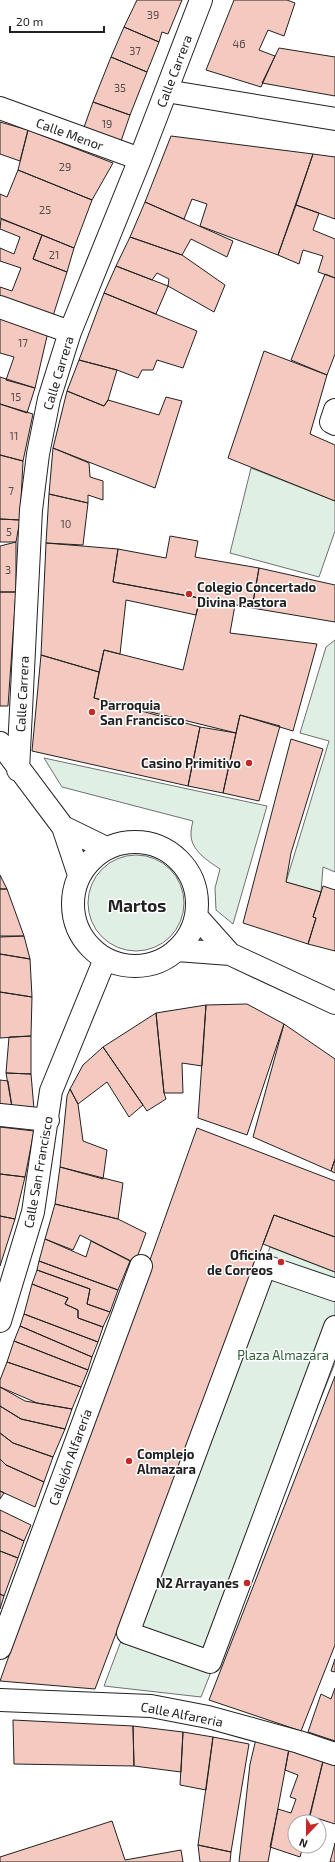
<svg xmlns="http://www.w3.org/2000/svg" width="335" height="1862" viewBox="0 0 335 1862" font-family="'Exo 2',sans-serif">
  <style>
    .green { fill: #e0efe3; stroke: #6f6f6f }
    .building { fill: #f3c9c0; stroke: #222 }
    .lines { fill: none; stroke-linecap: round; stroke-linejoin: round }
    .minor-casing { stroke: #222; stroke-width: 24 }
    .minor { stroke: #fff; stroke-width: 22 }
    .poi-dot { fill: #c62828; stroke: #fff; stroke-width: 1.5 }
    .labels { text-anchor: middle; dominant-baseline: central; stroke-width: 3; stroke-linejoin: round; paint-order: stroke }
    .number-label { font-size: 11px; fill: #564c4a }
    .street-label { font-size: 13px; fill: #222; stroke: #fff }
    .poi-label { font-size: 13px; font-weight: bold; fill: #222; stroke: #fff; text-anchor: start }
    .park-label { font-size: 13px; fill: #2f5e38; stroke: #fff }
    .district-label { font-size: 17px; font-weight: bold; fill: #222; stroke: #fff }
  </style>
  <rect width="100%" height="100%" fill="#fff"/>
  <path class="green" d="M251,468L335,501V531L319,577L230,553Z
    M335,640V872L323,867L321,892L286,882L329,741L300,733L326,647Z
    M44,758L267,806L233,924L216,910L215,888L220,869C208,861 190,850 191,833C191,829 192,825 193,821L62,787Z
    M88 903a48 48 0 1 1 96 0a48 48 0 1 1-96 0Z
    M270,1247L335,1272V1363L201,1697L104,1686Z"/>
  <path class="building" d="M137,0H182L168,34L162,32L159,42L124,27Z
    M234,0H287L295,3L284,36L268,30L259,50L275,56L261,87L206,70Z
    M124,27L159,42L147,72L111,57Z
    M279,48L335,57V96L262,83Z
    M111,57L147,72L130,115L93,102Z
    M93,102L130,115L120,144L83,130Z
    M0,122L28,130L20,161L0,154Z
    M28,130L113,163L92,200L18,170Z
    M171,136L313,154L278,255L200,226L207,204L192,199L184,219L145,202Z
    M313,154L335,157V219L296,205Z
    M18,170L92,200L74,248L0,218V194L7,197Z
    M145,202L233,241L227,257L191,239L182,255L130,237Z
    M296,205L319,213L313,230L335,239V278L318,272L323,256L303,250L299,264L278,255Z
    M1,219L42,235L33,259L67,272L53,316L0,297V287L12,291L21,268L0,261V248L14,254L20,237L0,229Z
    M42,235L74,248L67,272L33,259Z
    M130,237L182,255L225,285L214,312L168,286L169,279L157,273L152,280L116,266Z
    M116,266L168,286L156,314L104,293Z
    M325,274L335,278V354L327,375L291,360Z
    M104,293L197,331L183,368L157,360L153,370H142L138,378L117,370L79,360Z
    M0,316L48,332L35,388L6,380L14,357L0,353Z
    M264,351L327,375L310,434L335,445V501L228,458Z
    M79,360L117,370L108,400L104,406L67,391Z
    M0,377L35,388L27,413L0,404Z
    M67,391L104,406L108,400L159,415L166,397L182,401L155,488L53,448Z
    M0,404L33,414L23,461L0,455Z
    M53,448L89,463L90,477L103,481V500L88,495V503L49,494Z
    M0,455L23,461L20,520L0,519Z
    M49,494L88,503L83,545L46,543Z
    M0,519L20,520L16,542H0Z
    M170,536L198,541L195,557L259,568L252,608L113,582L118,549L166,558Z
    M16,542V592H0V546Z
    M46,543L118,549L113,582L200,598L196,615L126,600L120,654L104,650L99,672L41,655Z
    M259,568L335,585V622L252,608Z
    M0,592H16L8,706H0Z
    M200,598L235,605L230,633L317,644L293,731L240,715L236,733L94,698L104,650L183,670Z
    M41,655L99,672L94,698L200,727L188,786L32,751Z
    M240,715L280,726L259,801L223,793Z
    M200,727L236,733L223,793L188,786Z
    M291,739L323,749L291,853L286,882L321,892L313,917L316,918L308,944L243,923Z
    M0,875L7,889H0Z
    M323,886L335,890V951L308,944L316,918L313,917Z
    M0,889H7L24,936H0Z
    M24,936L30,959L0,954V937Z
    M0,954L30,959L32,997L0,992Z
    M0,992L32,997L31,1036L0,1038Z
    M247,1004L284,1024L247,1135L198,1118L206,1005Z
    M206,1005L202,1066L182,1063L183,1093H164L156,1013Z
    M156,1013L164,1093L166,1099L147,1111L103,1047Z
    M284,1024L335,1059V1159L331,1171L253,1137Z
    M31,1036V1074L6,1073L9,1037Z
    M103,1047L143,1105L129,1117L107,1082L78,1104L70,1089L83,1065Z
    M6,1073L31,1074L34,1109L12,1107Z
    M0,1080L8,1081L12,1107L0,1106Z
    M70,1089L78,1104L83,1141L107,1150L103,1179L60,1167L67,1096Z
    M0,1127L34,1131L25,1177L0,1174Z
    M197,1128L335,1181V1237L274,1215L95,1689L0,1681Z
    M335,1159V1173L331,1171Z
    M60,1167L123,1183L118,1219L55,1204Z
    M0,1174L25,1177L15,1219L0,1216Z
    M55,1204L118,1219L146,1233L135,1263L80,1235L73,1250L45,1239Z
    M274,1215L335,1237V1272L263,1244Z
    M0,1216L15,1219L0,1266Z
    M45,1239L86,1257L91,1241L130,1261L118,1290L39,1261Z
    M39,1261L118,1290L110,1312L87,1304L90,1289L37,1270Z
    M37,1270L90,1289L87,1304L110,1312L103,1327L78,1318V1310L65,1304L68,1298L32,1284Z
    M32,1284L68,1298L65,1304L78,1310V1318L103,1327L98,1342L24,1314Z
    M24,1314L98,1342L92,1357L20,1326Z
    M20,1326L92,1357L88,1370L14,1341Z
    M14,1341L88,1370L81,1387L7,1362Z
    M7,1362L81,1387L72,1409L37,1403L0,1387V1380Z
    M335,1376V1645L301,1731L209,1700Z
    M0,1387L25,1401L72,1409L65,1429L21,1419L0,1406Z
    M0,1406L21,1419L65,1429L53,1457L13,1443L0,1433Z
    M0,1433L13,1443L53,1457L44,1482L6,1465L0,1459Z
    M0,1459L6,1465L44,1482L35,1507L0,1491Z
    M0,1491L4,1493L0,1499Z
    M0,1510L31,1525L24,1541L0,1530Z
    M0,1530L24,1541L18,1558L0,1551Z
    M0,1551L18,1558L4,1596L0,1594Z
    M0,1594L4,1596L0,1609Z
    M335,1659V1672L331,1671Z
    M335,1688V1741L308,1732L321,1694L331,1699Z
    M13,1720L133,1726L134,1766L14,1764Z
    M133,1726L183,1732L181,1772L134,1766Z
    M183,1732L213,1737L206,1790L180,1785Z
    M213,1737L249,1744L231,1852L198,1845Z
    M256,1739L289,1749L268,1862H239L250,1764Z
    M289,1749L323,1761L308,1822H295V1846H303L300,1857L270,1847L278,1809L291,1813L296,1799L290,1797L298,1775L285,1770Z
    M323,1761L335,1764V1824L310,1816Z
    M112,1821L125,1860L181,1850L183,1862H0V1857Z
    M335,1843V1862H330Z
    M198,1845L231,1852L230,1862H200Z"/>
  <g class="lines">
    <g class="minor-casing">
      <path id="minor" d="M166,91L335,119
        M0,108L140,159
        M0,307L70,332
        M335,410L331,422L335,424
        M0,743L63,827L79,875
        M18,770L31,510L38,454L49,399L70,332L140,159L201,0
        M63,827L106,848
        M73 904a62 62 0 1 1 124 0a62 62 0 1 1-124 0Z
        M197,917L230,954L335,1003
        M177,950L230,954
        M0,1115L48,1120
        M335,1290L265,1266L128,1633L210,1662L335,1327
        M0,1321L33,1212L51,1091L105,959
        M0,1648L141,1266
        M0,1700L151,1706L208,1717L299,1742L335,1754"/>
    </g>
    <use href="#minor" class="minor"/>
  </g>
  <g class="poi-dot">
    <circle cx="189" cy="594" r="4"/>
    <circle cx="92" cy="712" r="4"/>
    <circle cx="249" cy="763" r="4"/>
    <circle cx="281" cy="1262" r="4"/>
    <circle cx="129" cy="1461" r="4"/>
    <circle cx="247" cy="1583" r="4"/>
  </g>
  <g class="labels">
    <g class="number-label">
      <text x="153" y="14">39</text>
      <text x="239" y="43">46</text>
      <text x="135" y="50">37</text>
      <text x="120" y="87">35</text>
      <text x="107" y="123">19</text>
      <text x="65" y="166">29</text>
      <text x="45" y="209">25</text>
      <text x="54" y="254">21</text>
      <text x="23" y="342">17</text>
      <text x="16" y="396">15</text>
      <text x="14" y="435">11</text>
      <text x="11" y="490">7</text>
      <text x="66" y="523">10</text>
      <text x="9" y="531">5</text>
      <text x="8" y="569">3</text>
    </g>
    <g class="street-label">
      <text transform="translate(174 71) rotate(-69)">Calle Carrera</text>
      <text transform="translate(70 134) rotate(20)">Calle Menor</text>
      <text transform="translate(58 373) rotate(-73)">Calle Carrera</text>
      <text transform="translate(22 694) rotate(-87)">Calle Carrera</text>
      <text transform="translate(38 1172) rotate(-80)">Calle San Francisco</text>
      <text transform="translate(70 1457) rotate(-70)">Callejón Alfarería</text>
      <text transform="translate(182 1714) rotate(11)">Calle Alfareria</text>
    </g>
    <g class="poi-label">
      <text x="197" y="587">Colegio Concertado<tspan x="197" dy="15">Divina Pastora</tspan></text>
      <text x="100" y="705">Parroquia<tspan x="100" dy="15">San Francisco</tspan></text>
      <text x="241" y="763" text-anchor="end">Casino Primitivo</text>
      <text x="273" y="1255" text-anchor="end">Oficina<tspan x="273" dy="15">de Correos</tspan></text>
      <text x="137" y="1454">Complejo<tspan x="137" dy="15">Almazara</tspan></text>
      <text x="239" y="1583" text-anchor="end">N2 Arrayanes</text>
    </g>
    <g class="park-label">
      <text x="283" y="1355">Plaza Almazara</text>
    </g>
    <g class="district-label">
      <text x="137" y="905">Martos</text>
    </g>
  </g>
  <g transform="translate(307 1834) rotate(202)"><circle r="19" fill="#ffffff" stroke="#a7a7a7"/>
  <path d="M0-3L7 15L0 10L-7 15Z" fill="#c62828"/>
  <text y="-6" font-size="11" font-weight="bold" text-anchor="middle" fill="#222222">N</text>
  </g>
  <path d="M10 26v6h94v-6" fill="none" stroke="#222222" stroke-width="2"/>
  <text x="16" y="26" font-size="12" fill="#222222" stroke="#ffffff" stroke-width="3" paint-order="stroke">20 m</text>
</svg>
